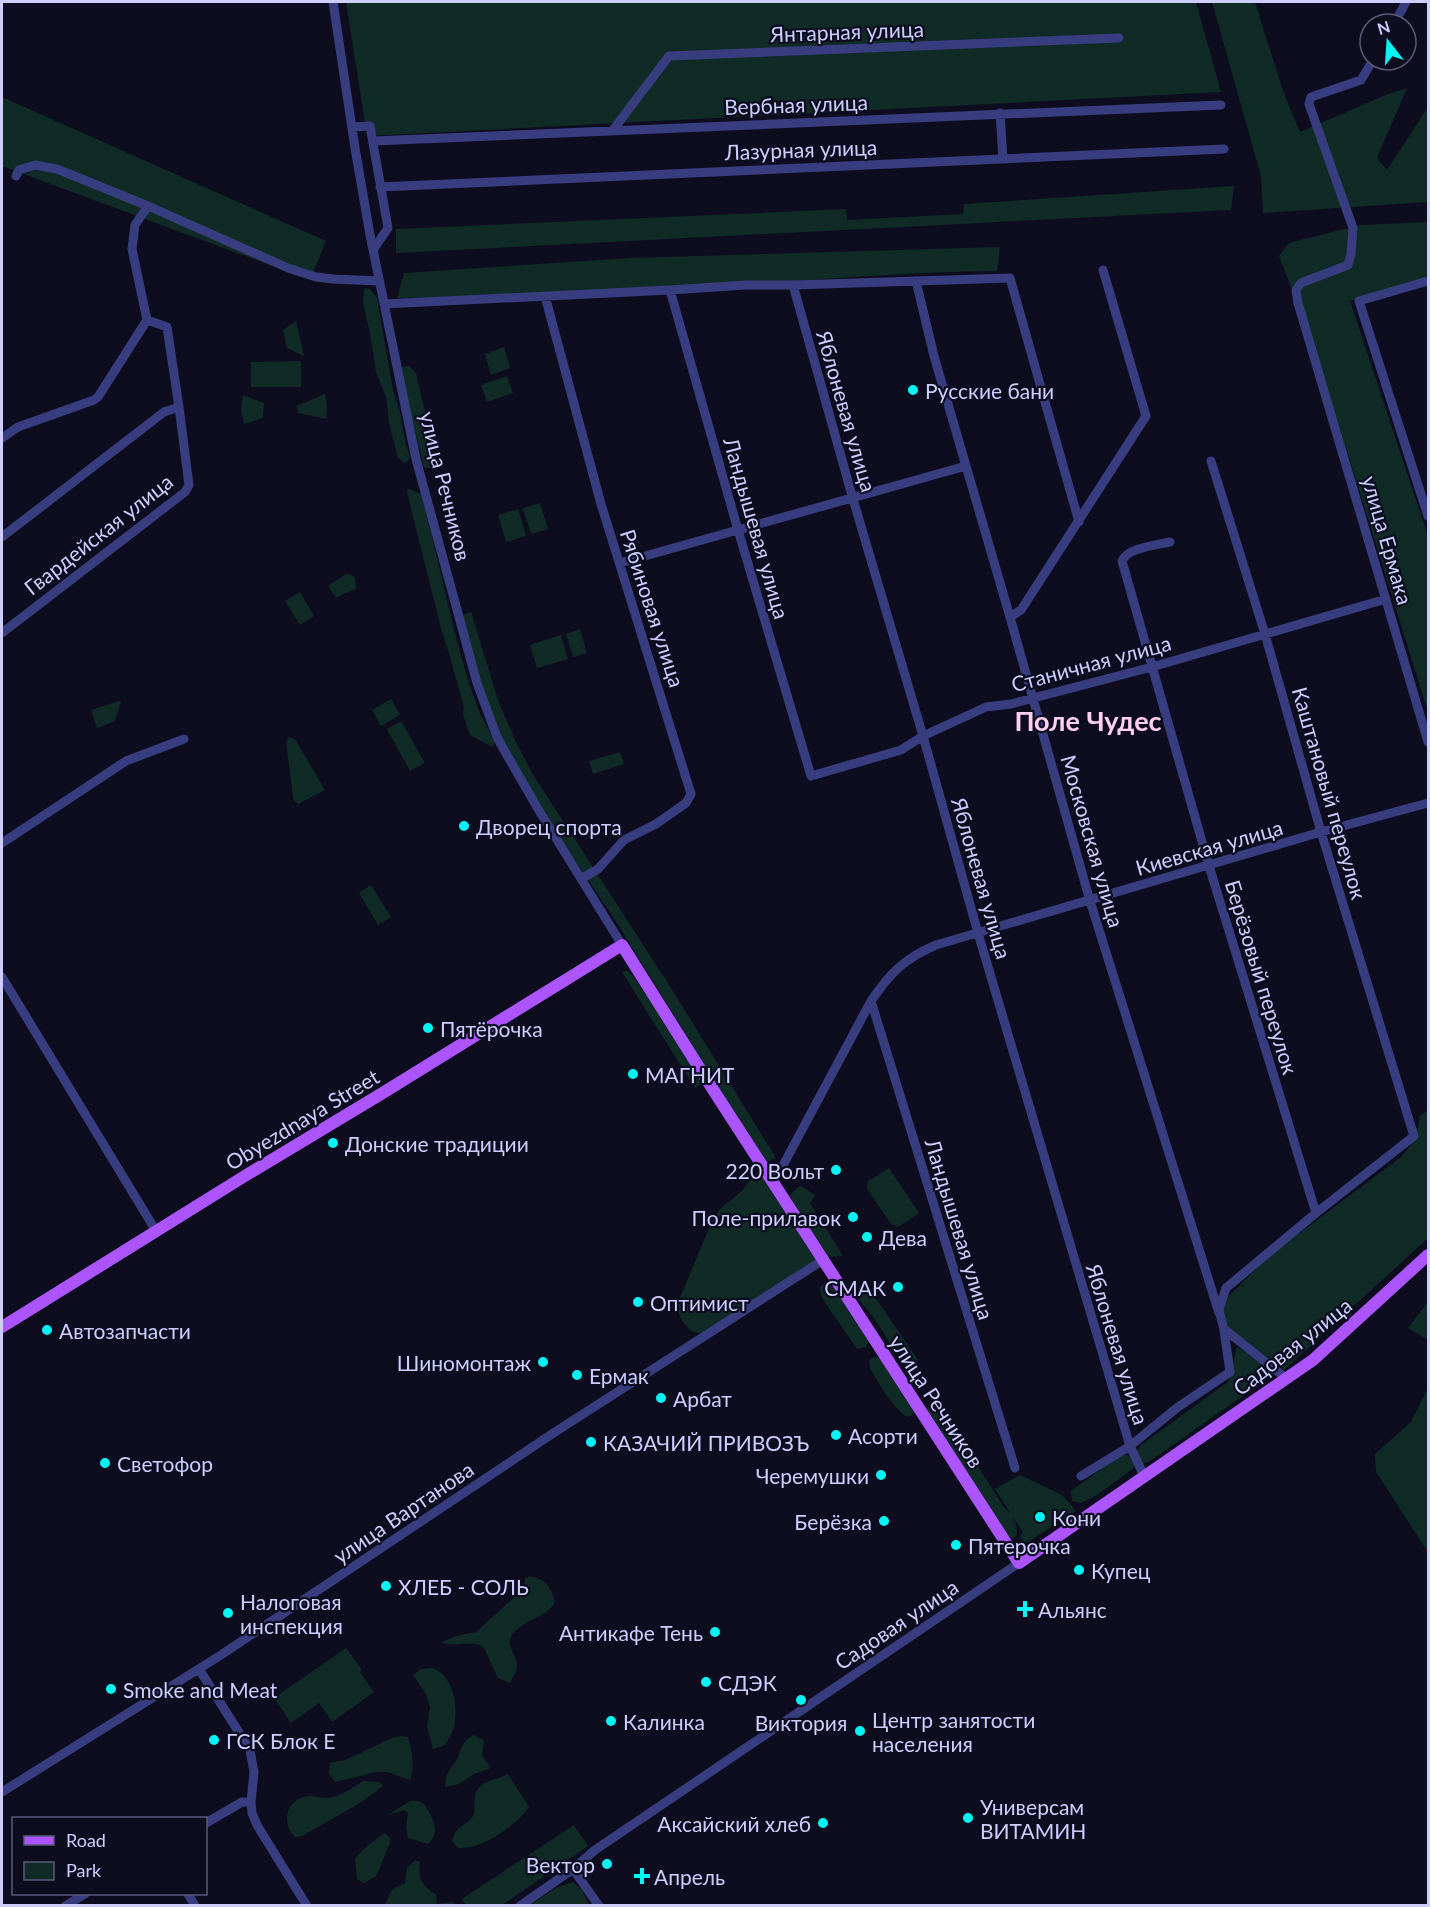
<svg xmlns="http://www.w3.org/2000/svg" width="1430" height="1907" viewBox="0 0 1430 1907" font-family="Lato,sans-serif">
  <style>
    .green { fill: #102a26 }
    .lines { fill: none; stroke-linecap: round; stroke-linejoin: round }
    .minor { stroke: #383d7f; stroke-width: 9 }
    .major { stroke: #ac55fd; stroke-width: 12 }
    .poi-dot { fill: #03f5f3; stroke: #0e0d20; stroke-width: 2 }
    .labels { text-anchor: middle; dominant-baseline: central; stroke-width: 4.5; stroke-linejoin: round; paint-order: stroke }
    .street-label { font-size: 21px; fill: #cdcdfe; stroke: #0e0d20 }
    .poi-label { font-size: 21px; fill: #cdcdfe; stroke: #0e0d20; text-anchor: start }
    .district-label { font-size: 27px; font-weight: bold; fill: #fecff2; stroke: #0e0d20 }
  </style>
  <rect width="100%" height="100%" fill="#0e0d20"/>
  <path class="green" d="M346,2H1196L1221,92L367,136Z
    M1212,2H1255L1284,94L1300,132L1388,94L1407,88L1377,158L1387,170L1428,107V202L1263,213L1261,176Z
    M2,97L326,241L310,280L2,166Z
    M1234,186L1231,210L396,253V229L846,209L847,220L963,214L964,204Z
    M1428,222V282L1350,301L1428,536V712L1316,351L1279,256L1289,243L1360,225Z
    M1000,247L997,271C895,272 794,282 693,288C594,294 495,298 397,298L404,273L629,258Z
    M366,288L370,289L377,298L393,390L401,416L405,441L410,457L408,461L404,463L398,458L389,423L386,397L376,372L370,333L363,303L364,290Z
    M296,321L304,356L287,348L283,330Z
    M504,347L510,368L491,375L485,354Z
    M301,361V387H251V362Z
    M409,366L416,373L437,463L429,468H425L423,464L400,370L402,367Z
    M507,376L513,393L487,402L481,385Z
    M325,394L327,408L326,419L298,413L297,406Z
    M243,395L264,403L263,418L244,424L241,409Z
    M409,489L421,494C441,565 452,637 477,706C482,718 489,731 495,743L492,747L470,735L463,715L464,707L450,657L441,628L410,505L407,490Z
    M540,503L548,529L531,534L523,508Z
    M518,509L526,536L506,542L498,515Z
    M346,574L351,575L355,578L356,589L347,592L336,598L328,586Z
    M300,592L314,616L300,625L285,601Z
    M471,612L499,703L516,742L532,773L671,988L776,1158L767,1162L717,1085L619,926L560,838L504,742L480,682L461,616Z
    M580,629L587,653L573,657L566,634Z
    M561,635L568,659L537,668L530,645Z
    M391,699L400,715L381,726L372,710Z
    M119,701L121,702L115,721L97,728L91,710Z
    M401,721L425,763L410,771L387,729Z
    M289,737L295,739L325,790L298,804L294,800L293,796L286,742Z
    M620,752L624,764L593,774L589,761Z
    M371,885L391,917L378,925L359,893Z
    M627,971L633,976L648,997L702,1079L700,1085L695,1088L622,972Z
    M1428,1110V1238L1284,1370L1226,1325L1224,1309L1229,1296L1259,1266L1293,1238L1401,1157L1416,1139L1420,1116Z
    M889,1168L919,1213L898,1227L891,1224L867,1189L868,1181Z
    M762,1170L818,1259L701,1333C687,1333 681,1319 676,1307L713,1219L720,1209L743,1190L751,1178Z
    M801,1186L815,1195L810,1203L843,1256L827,1257L792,1202L790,1195L797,1188Z
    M827,1282C840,1290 862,1327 869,1342L866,1347L857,1349L822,1298C819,1290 818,1285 827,1282Z
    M862,1289L869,1292L877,1300L918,1360L913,1365L906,1368L874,1318L856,1296V1292Z
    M1428,1302V1340L1408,1328Z
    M1237,1347L1255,1357L1272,1370L1270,1377L1150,1461L1141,1465L1137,1451L1141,1445L1228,1382C1233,1371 1233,1359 1237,1347Z
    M877,1356L881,1359L912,1408L914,1413L909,1417C895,1413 878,1381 870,1368L869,1361L872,1358Z
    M1428,1388V1552L1376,1472L1375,1454L1411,1422Z
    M934,1402L947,1417L1003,1506L1011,1514L995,1489L1020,1475L1062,1495L1076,1511L1025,1544L1020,1536L1023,1532L1012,1516L1016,1525L1017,1535L1013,1538L1007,1537L930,1418L927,1410L929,1405Z
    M1126,1454L1132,1459L1135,1467L1097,1495L1081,1503L1072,1501L1071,1491L1114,1460Z
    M530,1576C546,1579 551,1587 555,1602C546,1618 524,1619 513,1634C504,1645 517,1654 517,1665C517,1671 512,1678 510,1683L498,1678L484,1648C472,1638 456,1649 442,1642L456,1636L476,1632L520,1592L524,1586L525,1579Z
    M346,1648L362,1670L360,1672L374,1692L332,1722L319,1703L291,1723L274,1698Z
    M431,1668C458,1674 463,1726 445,1744C443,1747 437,1748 433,1749L427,1726L430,1708L426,1694L413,1675L421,1669Z
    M474,1735L484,1741L482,1755L491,1768L474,1774L459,1784L445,1787C445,1775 449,1771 456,1761C463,1749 459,1743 474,1735Z
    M401,1736L408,1737C412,1752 415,1765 410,1780L387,1772H376L335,1782L329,1774L330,1763L345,1760L392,1738Z
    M508,1774L529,1807C516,1826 481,1850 458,1848L452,1841C457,1823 465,1828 473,1816C476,1810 473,1803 475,1797C478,1780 495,1781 508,1774Z
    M363,1781L379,1782L383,1786L360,1803L302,1836L295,1837C280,1823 287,1797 310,1796C316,1796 322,1799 329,1798C341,1796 352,1788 363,1781Z
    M410,1801C414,1801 420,1800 424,1804C425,1805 428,1811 429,1812C435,1824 439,1833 428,1844L408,1838L406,1827L408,1813L404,1810L388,1815Z
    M574,1825L588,1846L502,1905H466L462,1899Z
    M385,1833L390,1838V1843L376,1876L364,1883L357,1879L355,1858L367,1846Z
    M415,1860L420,1862C417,1877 422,1887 436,1894L437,1904L452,1902L455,1905H385L392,1889L405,1883L407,1868Z
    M573,1882L582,1890L589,1905H530L556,1888Z"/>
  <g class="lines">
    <path class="minor" d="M333,2L355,148L370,235L416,459L477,683L497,737L508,757L541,814L622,945
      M1394,24L1406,2
      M1373,60L1361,80L1311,97L1309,104L1353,228L1351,254L1348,265L1301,283L1296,290L1298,303L1428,742
      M1000,113L1003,159
      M352,127L370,126L388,228L373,250
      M613,130L669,56L1119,38
      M373,141L1221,105
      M16,176L19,170L35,165L57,169L148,206L288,268L316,277L333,279L379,281
      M380,187L1224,149
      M916,281L934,356L1010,617L1090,901L1219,1313
      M1428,281L1359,301L1428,516
      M793,285L853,499L923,736L978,933L1130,1446L1145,1478
      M670,290L738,530L811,776L901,750L923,736L986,707L1011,704L1152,667L1386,599
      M545,296L601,504L691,794L686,803L656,824L624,840L598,869L581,879
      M384,304L670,290L746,285H793L1010,278L1079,522
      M2,438L18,427L94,400L98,397L147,320L132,249L135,225L148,206
      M2,537L164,412L179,407
      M1170,542C1157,545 1127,548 1122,561L1209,866L1316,1213
      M620,563L966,466
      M1010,617L1021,610L1146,416L1103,270
      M2,633L185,492L189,485L179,407L167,327L147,320
      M2,843L126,761L184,739
      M2,977L156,1231
      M871,1001L1015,1468
      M771,1180L780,1171L871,1001C890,973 905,958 936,945L1321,832L1428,803
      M1224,1329L1287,1379
      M1081,1476L1130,1446L1178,1407L1230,1372L1224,1330L1219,1310L1226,1288L1316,1213L1414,1136L1321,832L1265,634L1211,461
      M199,1669L250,1750L254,1772L251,1802L252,1813L257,1825L307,1906
      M2,1792L221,1655L555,1432L823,1260
      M206,1823L242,1802H251
      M573,1869L599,1906
      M188,1894L195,1906
      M65,1906L85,1894
      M520,1906L573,1869L595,1850L1019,1563"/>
    <path class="major" d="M2,1327L248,1174L381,1094L622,945L712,1088L1019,1563L1313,1360L1428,1255"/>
  </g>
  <g class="poi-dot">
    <circle cx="913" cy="390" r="6"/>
    <circle cx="464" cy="826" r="6"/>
    <circle cx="428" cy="1028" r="6"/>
    <circle cx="633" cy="1074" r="6"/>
    <circle cx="333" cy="1143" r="6"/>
    <circle cx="836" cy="1170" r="6"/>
    <circle cx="853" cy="1217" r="6"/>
    <circle cx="867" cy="1237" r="6"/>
    <circle cx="898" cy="1287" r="6"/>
    <circle cx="638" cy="1302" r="6"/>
    <circle cx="47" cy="1330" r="6"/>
    <circle cx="543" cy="1362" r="6"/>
    <circle cx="577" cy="1375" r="6"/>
    <circle cx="661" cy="1398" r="6"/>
    <circle cx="836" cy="1435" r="6"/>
    <circle cx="591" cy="1442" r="6"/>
    <circle cx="105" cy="1463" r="6"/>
    <circle cx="881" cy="1475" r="6"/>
    <circle cx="1040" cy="1517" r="6"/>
    <circle cx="884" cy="1521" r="6"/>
    <circle cx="956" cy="1545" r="6"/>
    <circle cx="1079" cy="1570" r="6"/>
    <circle cx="386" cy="1586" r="6"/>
    <path d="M1022 1600h6v6h6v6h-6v6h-6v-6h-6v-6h6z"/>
    <circle cx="228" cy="1613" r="6"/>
    <circle cx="715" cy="1632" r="6"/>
    <circle cx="706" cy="1682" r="6"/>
    <circle cx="111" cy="1689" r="6"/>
    <circle cx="801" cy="1700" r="6"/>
    <circle cx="611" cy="1721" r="6"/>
    <circle cx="860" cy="1731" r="6"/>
    <circle cx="214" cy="1740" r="6"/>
    <circle cx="968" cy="1818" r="6"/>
    <circle cx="823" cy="1823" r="6"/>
    <circle cx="607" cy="1864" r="6"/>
    <path d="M639 1867h6v6h6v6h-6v6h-6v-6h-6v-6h6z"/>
  </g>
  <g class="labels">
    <g class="street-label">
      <text transform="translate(847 31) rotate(-2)">Янтарная улица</text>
      <text transform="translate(796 104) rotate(-2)">Вербная улица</text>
      <text transform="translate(801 149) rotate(-2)">Лазурная улица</text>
      <text transform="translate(847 411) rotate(74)">Яблоневая улица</text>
      <text transform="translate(446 486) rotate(76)">улица Речников</text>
      <text transform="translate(757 528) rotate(74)">Ландышевая улица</text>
      <text transform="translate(98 534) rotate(-38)">Гвардейская улица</text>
      <text transform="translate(1388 540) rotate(74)">улица Ермака</text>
      <text transform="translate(653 608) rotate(72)">Рябиновая улица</text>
      <text transform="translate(1091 663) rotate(-15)">Станичная улица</text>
      <text transform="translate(1330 793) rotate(74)">Каштановый переулок</text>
      <text transform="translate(1093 841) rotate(74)">Московская улица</text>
      <text transform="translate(1209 847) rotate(-16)">Киевская улица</text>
      <text transform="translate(982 878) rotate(74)">Яблоневая улица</text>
      <text transform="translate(1262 977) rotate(73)">Берёзовый переулок</text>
      <text transform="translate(302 1119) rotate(-31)">Obyezdnaya Street</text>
      <text transform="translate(960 1229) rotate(73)">Ландышевая улица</text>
      <text transform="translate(1118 1344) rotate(73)">Яблоневая улица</text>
      <text transform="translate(1292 1346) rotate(-38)">Садовая улица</text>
      <text transform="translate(937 1401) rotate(57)">улица Речников</text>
      <text transform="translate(403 1512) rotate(-34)">улица Вартанова</text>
      <text transform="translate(896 1624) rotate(-34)">Садовая улица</text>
    </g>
    <g class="poi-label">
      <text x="925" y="390">Русские бани</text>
      <text x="476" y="826">Дворец спорта</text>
      <text x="440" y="1028">Пятёрочка</text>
      <text x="645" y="1074">МАГНИТ</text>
      <text x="345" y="1143">Донские традиции</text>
      <text x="824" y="1170" text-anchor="end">220 Вольт</text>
      <text x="841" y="1217" text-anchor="end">Поле-прилавок</text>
      <text x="879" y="1237">Дева</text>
      <text x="886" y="1287" text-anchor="end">СМАК</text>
      <text x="650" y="1302">Оптимист</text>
      <text x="59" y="1330">Автозапчасти</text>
      <text x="531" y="1362" text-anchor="end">Шиномонтаж</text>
      <text x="589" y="1375">Ермак</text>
      <text x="673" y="1398">Арбат</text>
      <text x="848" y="1435">Асорти</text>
      <text x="603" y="1442">КАЗАЧИЙ ПРИВОЗЪ</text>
      <text x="117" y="1463">Светофор</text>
      <text x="869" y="1475" text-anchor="end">Черемушки</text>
      <text x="1052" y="1517">Кони</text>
      <text x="872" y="1521" text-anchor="end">Берёзка</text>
      <text x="968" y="1545">Пятерочка</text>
      <text x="1091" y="1570">Купец</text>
      <text x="398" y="1586">ХЛЕБ - СОЛЬ</text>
      <text x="240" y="1601">Налоговая<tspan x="240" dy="24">инспекция</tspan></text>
      <text x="1038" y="1609">Альянс</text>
      <text x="703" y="1632" text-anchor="end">Антикафе Тень</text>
      <text x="718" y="1682">СДЭК</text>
      <text x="123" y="1689">Smoke and Meat</text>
      <text x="872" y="1719">Центр занятости<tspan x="872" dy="24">населения</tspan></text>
      <text x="623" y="1721">Калинка</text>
      <text x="801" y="1722" text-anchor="middle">Виктория</text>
      <text x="226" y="1740">ГСК Блок Е</text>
      <text x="980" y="1806">Универсам<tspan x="980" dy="24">ВИТАМИН</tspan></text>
      <text x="811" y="1823" text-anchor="end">Аксайский хлеб</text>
      <text x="595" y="1864" text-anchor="end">Вектор</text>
      <text x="654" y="1876">Апрель</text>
    </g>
    <g class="district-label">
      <text x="1088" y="720">Поле Чудес</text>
    </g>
  </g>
  <rect width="1430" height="1907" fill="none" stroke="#cdcdfe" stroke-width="6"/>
  <rect x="12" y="1817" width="195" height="78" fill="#0e0d20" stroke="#5a5a79" stroke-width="1.5"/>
  <rect x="24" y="1836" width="30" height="9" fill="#ac55fd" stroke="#5a5a79" stroke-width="1.5"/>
  <text x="66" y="1847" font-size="18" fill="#cdcdfe">Road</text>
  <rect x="24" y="1862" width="30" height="18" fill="#102a26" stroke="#5a5a79" stroke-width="1.5"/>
  <text x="66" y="1877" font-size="18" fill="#cdcdfe">Park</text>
  <g transform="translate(1388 42) rotate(343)"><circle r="28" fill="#0e0d20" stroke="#5a5a79" stroke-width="1.5"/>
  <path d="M0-4.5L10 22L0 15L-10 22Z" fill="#03f5f3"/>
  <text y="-9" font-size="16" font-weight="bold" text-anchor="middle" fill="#cdcdfe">N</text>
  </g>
</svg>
